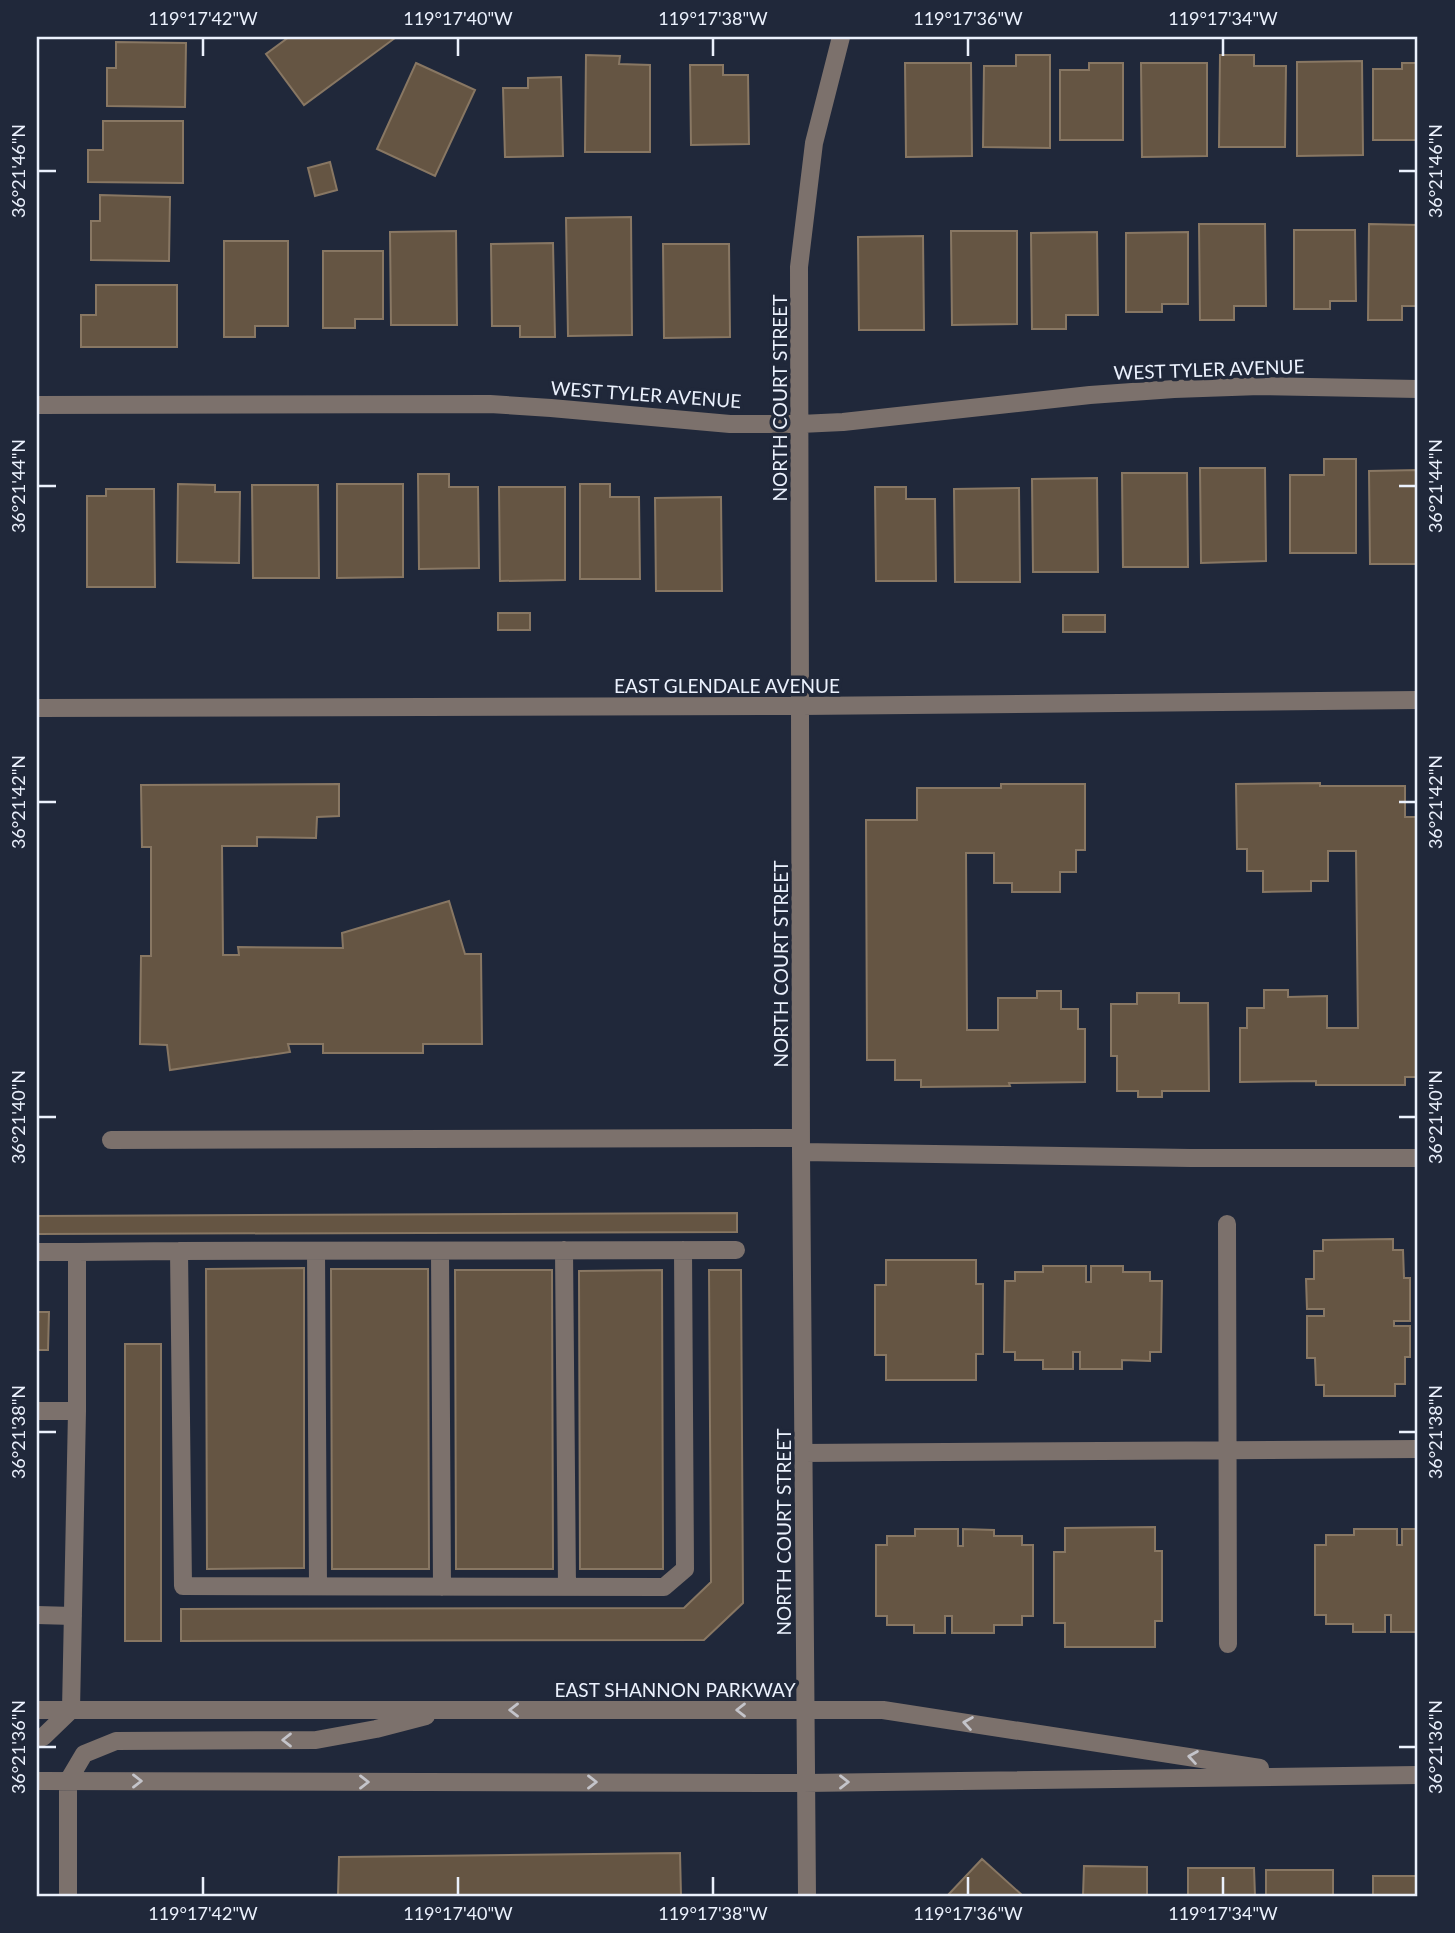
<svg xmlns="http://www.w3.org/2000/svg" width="1455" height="1933" viewBox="0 0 1455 1933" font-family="Lato,sans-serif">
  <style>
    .building { fill: #655543; stroke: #887763; stroke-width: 2 }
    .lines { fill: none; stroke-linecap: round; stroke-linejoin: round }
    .minor { stroke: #7c716c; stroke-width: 18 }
    .oneway { stroke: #c4c4ca }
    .ticks { fill: none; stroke: #ebf1fd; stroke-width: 2.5 }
    .labels { text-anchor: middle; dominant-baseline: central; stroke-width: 7; stroke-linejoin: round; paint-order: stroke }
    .street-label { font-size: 19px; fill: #ebf1fd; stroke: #20283a }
    .neatline { fill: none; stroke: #ebf1fd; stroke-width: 2.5 }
    .ticks-label { font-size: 18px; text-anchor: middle; fill: #ebf1fd }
  </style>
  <rect width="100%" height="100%" fill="#20283a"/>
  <path class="building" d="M289,37H394L395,38L304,105L266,54Z
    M116,42L186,43L185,107L107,106V68H116Z
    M586,55L620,56L619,64L650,65V152H585Z
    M1016,55H1050V148L983,147L984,66H1016Z
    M1220,55H1254V66H1286L1285,147H1219Z
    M1362,61L1363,155L1297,156V62Z
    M416,63L475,90L435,176L377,149Z
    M905,63H971L972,156L906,157Z
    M1089,63H1123V140H1060V70H1089Z
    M1141,63H1207V156L1142,157Z
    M1402,63H1418V140H1373V69H1402Z
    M690,65H723V75H748L749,144L691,145Z
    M561,77L563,156L505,157L503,88H528V78Z
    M103,121H183V183L88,182V150H103Z
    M330,162L337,190L315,196L308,168Z
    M100,195L170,197L169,261L91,260V221H100Z
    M631,217L632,335L568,336L566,218Z
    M1199,224H1265L1266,306H1234V320H1200Z
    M1369,224L1418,225V306H1402V320H1368Z
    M1294,230H1355L1356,301H1330V309H1294Z
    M456,231L457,325H391L390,232Z
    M951,231H1017V324L952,325Z
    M1097,232L1098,315H1066V329H1032L1031,233Z
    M1188,232V304H1162V312H1126V233Z
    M923,236L924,330H859L858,237Z
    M224,241H288V326H255V337H224Z
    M553,243L555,337H520V326H492L491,244Z
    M663,244H729L730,337L664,338Z
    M323,251H383V319H355V328H323Z
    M96,285H177V347H81V315H96Z
    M1324,459H1356V553H1290V475H1324Z
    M1200,468H1265L1266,561L1201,563Z
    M1418,470V564H1370L1369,471Z
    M1122,473H1187L1188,567H1123Z
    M418,474H449V487H478L479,568L419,569Z
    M1097,478L1098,572H1033L1032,479Z
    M178,484L215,485V492H240L239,563L177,562Z
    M337,484H403V577L337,578Z
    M580,484H610V497H639L640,579H580Z
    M252,485H318L319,578H253Z
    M499,487H565V580L500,581Z
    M875,487H906V499H935L936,581H876Z
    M1019,488L1020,582H955L954,489Z
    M106,489H154L155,587H87V496H106Z
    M721,497L722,591H656L655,498Z
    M498,613H530V630H498Z
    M1063,615H1105V632H1063Z
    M1320,783V786H1405V817H1418V1077H1405V1085H1316V1081L1240,1082V1028H1247V1008H1264V990H1288V997L1327,996V1028H1358L1356,851H1328V881H1311V891L1263,892V871H1247V849H1237L1236,784Z
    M339,784V816L317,817L316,838L257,837V846H222L223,955H239L238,947L343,948L342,933L449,901L465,954H481L482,1044H423V1053H323V1044H288L290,1052L170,1070L167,1045L140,1044L141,956H151V847H142L141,785Z
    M1001,784H1085V850H1076V872H1060V892H1012V883H994V853H966L967,1030H998V998H1037V991H1061V1009H1078V1029H1085V1082L1009,1083L1010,1086L921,1087V1080H895V1060H867L866,820H917V788H1001Z
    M1137,993H1179V1003H1208L1209,1091H1162V1097H1138V1091H1117V1056H1111V1004H1137Z
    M737,1213V1232L37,1234V1216Z
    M1393,1239V1250H1403L1404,1278H1410V1321H1394V1326H1410V1357H1405V1384H1395V1396H1324V1385H1316L1315,1358H1307V1316H1324V1309H1307L1306,1279H1314V1251H1323V1240Z
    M886,1260H976V1284H983V1354H976V1380H886V1355H875V1285H886Z
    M1043,1266H1086V1282H1091V1266H1123V1272H1150V1281H1162L1161,1352H1150V1361L1122,1360V1369H1080V1352H1073V1369H1043V1360H1015V1352H1004L1005,1281H1015V1272H1043Z
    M304,1268V1568L207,1569L206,1269Z
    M331,1269H428L429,1569H332Z
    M455,1270H552L553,1569H456Z
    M662,1270L663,1569H580L579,1271Z
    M709,1270H741L743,1603L704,1640L181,1641V1609L684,1608L711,1582Z
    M37,1312H49L48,1350H37Z
    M125,1344H161V1641H125Z
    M1155,1527V1551H1162V1621H1155V1647H1065V1623H1054V1552H1065V1528Z
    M915,1529H958V1546H963V1529L994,1530V1536H1022V1545H1033V1616H1022V1625H994V1633H952V1616H945V1633H914V1625H887V1616H876V1545H887V1536H915Z
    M1354,1529H1397V1545H1402V1529H1418V1632H1391V1615H1385V1632H1353V1624H1326V1615H1315V1545H1326V1535H1354Z
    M680,1853L681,1896H338L339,1857Z
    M982,1859L1023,1896H947Z
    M1084,1866L1147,1867V1896H1083Z
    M1188,1868H1254L1255,1896H1188Z
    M1266,1870H1333V1896H1266Z
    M1373,1876H1418V1896H1373Z"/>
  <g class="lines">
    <path class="minor" d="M37,405L490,404L551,408L730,424H800L843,422L1090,395L1174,389L1260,386L1418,389
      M37,708L801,706L1418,700
      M111,1140L801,1138
      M801,1152L1190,1158H1418
      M1227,1224L1228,1644
      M564,1250L567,1587
      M683,1250L685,1569L664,1587L183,1586L179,1251C365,1251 551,1250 736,1250
      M316,1251L318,1586
      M440,1251L442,1587
      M37,1252H77
      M37,1411H77L71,1710L43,1737L37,1738
      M77,1411V1252L179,1251
      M803,1453L1418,1449
      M37,1615L73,1616
      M37,1710H883L1260,1768
      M37,1781L805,1783L1418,1775
      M68,1896V1781L84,1754L116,1741L316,1740L376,1729L426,1716
      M807,1896L801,1152L799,267L814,143L841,37"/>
  </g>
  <defs><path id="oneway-chevron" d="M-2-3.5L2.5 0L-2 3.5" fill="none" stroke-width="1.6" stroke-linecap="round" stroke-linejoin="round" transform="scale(1.75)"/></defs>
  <g class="oneway">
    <use href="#oneway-chevron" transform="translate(514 1710) rotate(-180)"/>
    <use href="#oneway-chevron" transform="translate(741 1710) rotate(-180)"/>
    <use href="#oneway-chevron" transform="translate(968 1723) rotate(-171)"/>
    <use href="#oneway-chevron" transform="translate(287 1740) rotate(180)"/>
    <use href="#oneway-chevron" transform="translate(1193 1757) rotate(-171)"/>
    <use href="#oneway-chevron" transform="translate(137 1781)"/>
    <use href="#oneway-chevron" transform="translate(364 1782)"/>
    <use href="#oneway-chevron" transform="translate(592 1782)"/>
    <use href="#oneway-chevron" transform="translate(844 1782)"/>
  </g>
  <path class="ticks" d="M203,38V56M458,38V56M713,38V56M968,38V56M1223,38V56M38,171H56M1399,171H1416M38,486H56M1399,486H1416M38,802H56M1399,802H1416M38,1117H56M1399,1117H1416M38,1432H56M1399,1432H1416M38,1747H56M1399,1747H1416M203,1877V1895M458,1877V1895M713,1877V1895M968,1877V1895M1223,1877V1895"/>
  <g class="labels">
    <g class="street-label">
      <text transform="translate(1209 369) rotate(-2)">WEST TYLER AVENUE</text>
      <text transform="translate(646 394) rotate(4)">WEST TYLER AVENUE</text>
      <text transform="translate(779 398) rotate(-90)">NORTH COURT STREET</text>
      <text x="727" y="685">EAST GLENDALE AVENUE</text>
      <text transform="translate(780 964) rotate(-90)">NORTH COURT STREET</text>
      <text transform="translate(783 1532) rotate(-90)">NORTH COURT STREET</text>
      <text x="675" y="1689">EAST SHANNON PARKWAY</text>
    </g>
  </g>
  <rect width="1455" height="1933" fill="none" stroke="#20283a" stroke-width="77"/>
  <rect x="38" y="38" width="1378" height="1857" class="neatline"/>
  <g class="ticks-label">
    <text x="203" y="25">119°17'42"W</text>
    <text x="458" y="25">119°17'40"W</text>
    <text x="713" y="25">119°17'38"W</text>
    <text x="968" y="25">119°17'36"W</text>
    <text x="1223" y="25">119°17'34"W</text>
    <text transform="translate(19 171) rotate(-90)" y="6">36°21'46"N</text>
    <text transform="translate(1436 171) rotate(-90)" y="6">36°21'46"N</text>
    <text transform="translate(19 486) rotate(-90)" y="6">36°21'44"N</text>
    <text transform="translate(1436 486) rotate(-90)" y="6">36°21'44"N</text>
    <text transform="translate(19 802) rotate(-90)" y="6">36°21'42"N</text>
    <text transform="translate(1436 802) rotate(-90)" y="6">36°21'42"N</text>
    <text transform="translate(19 1117) rotate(-90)" y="6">36°21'40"N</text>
    <text transform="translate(1436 1117) rotate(-90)" y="6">36°21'40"N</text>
    <text transform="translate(19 1432) rotate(-90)" y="6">36°21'38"N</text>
    <text transform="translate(1436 1432) rotate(-90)" y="6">36°21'38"N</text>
    <text transform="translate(19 1747) rotate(-90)" y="6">36°21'36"N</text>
    <text transform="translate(1436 1747) rotate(-90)" y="6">36°21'36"N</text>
    <text x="203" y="1920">119°17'42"W</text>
    <text x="458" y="1920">119°17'40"W</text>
    <text x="713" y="1920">119°17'38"W</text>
    <text x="968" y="1920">119°17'36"W</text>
    <text x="1223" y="1920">119°17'34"W</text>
  </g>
</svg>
